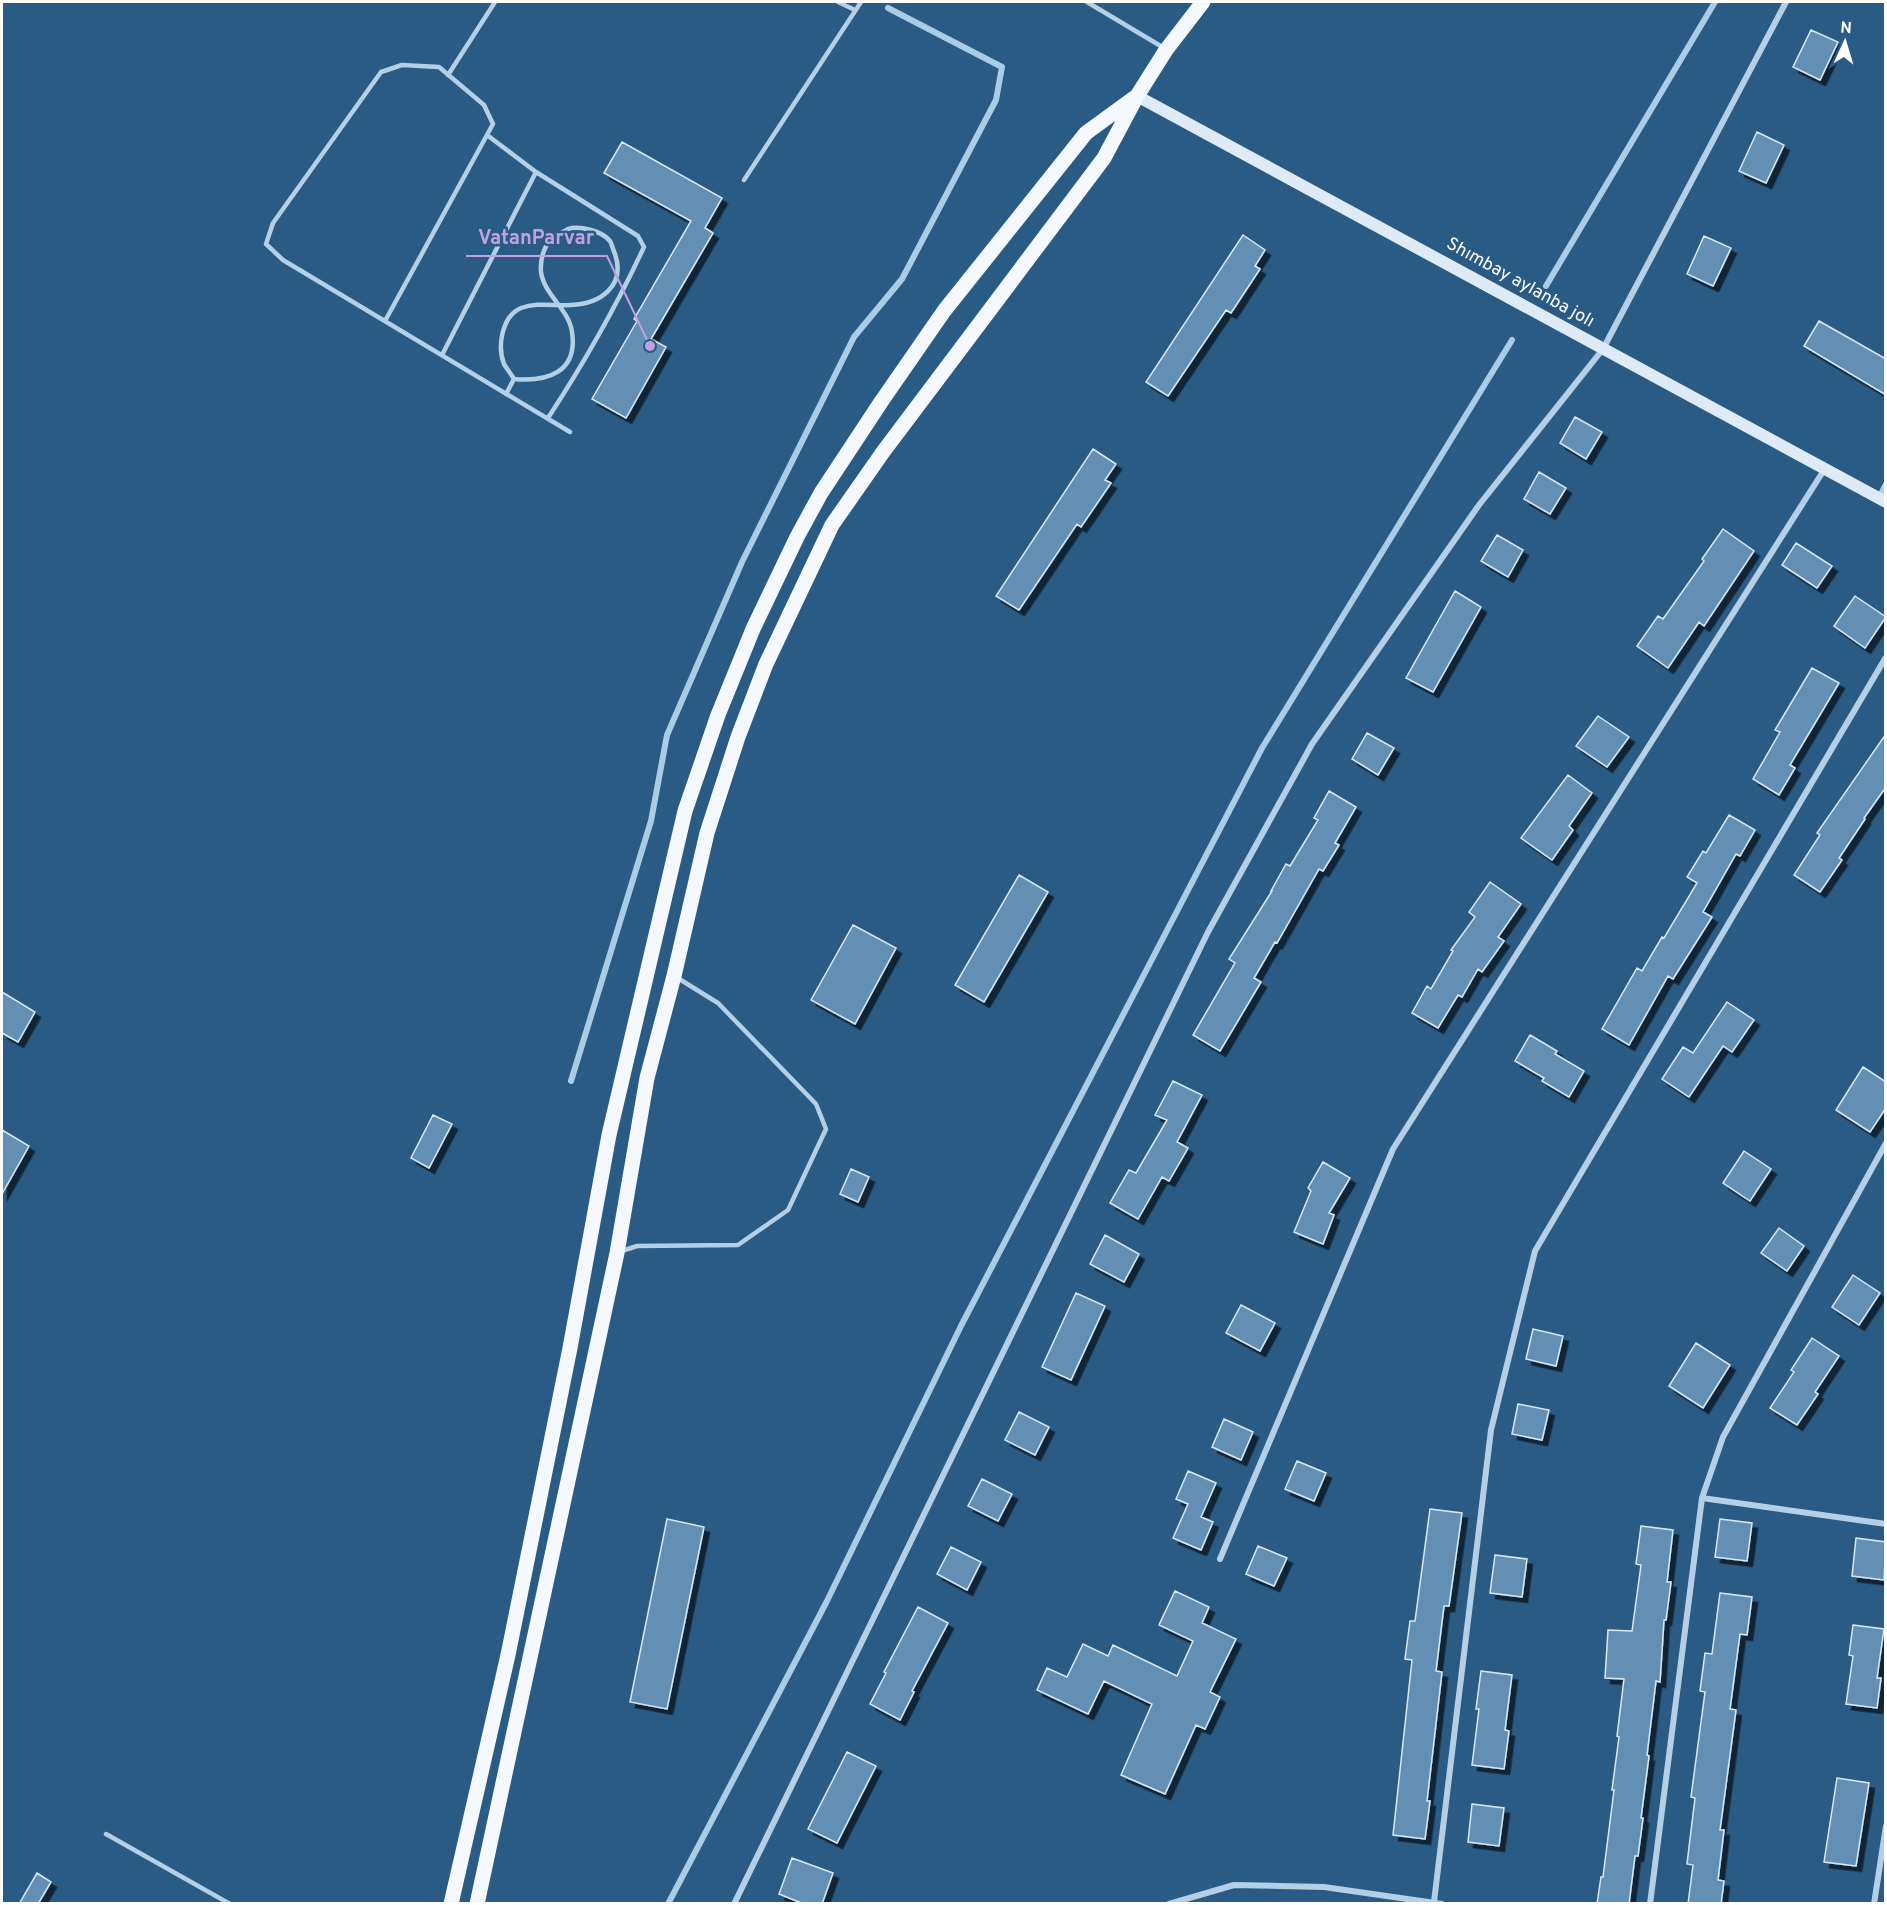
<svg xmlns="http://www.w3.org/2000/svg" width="1887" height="1905" viewBox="0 0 1887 1905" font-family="Overpass,sans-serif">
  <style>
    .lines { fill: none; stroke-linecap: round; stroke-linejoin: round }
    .stream { stroke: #a9cce7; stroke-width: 6 }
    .building { fill: #628fb3; stroke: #d7e8f6; stroke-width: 1.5; filter: url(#shadow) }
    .service { stroke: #b4d0e7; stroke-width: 4.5 }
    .minor { stroke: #b4d0e7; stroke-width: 6 }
    .secondary { stroke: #deebf7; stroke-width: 12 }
    .primary { stroke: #f5f9fe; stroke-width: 15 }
    .labels { text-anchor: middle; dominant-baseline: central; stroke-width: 5; stroke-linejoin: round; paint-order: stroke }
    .street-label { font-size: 18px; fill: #fff; stroke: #2a5b84 }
    .leader { fill: none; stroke: #c4a0e2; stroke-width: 2 }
    .callout-dot { fill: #c4a0e2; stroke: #2a5b84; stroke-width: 2 }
    .callout-label { font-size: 20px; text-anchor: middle; font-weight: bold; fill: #c4a0e2; stroke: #2a5b84; stroke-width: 5; stroke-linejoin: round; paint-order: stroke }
  </style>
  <defs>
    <filter id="shadow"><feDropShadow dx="5.5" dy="5.5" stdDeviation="0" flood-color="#0009"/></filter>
  </defs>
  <rect width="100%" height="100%" fill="#2a5b84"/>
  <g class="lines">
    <path class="stream" d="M1546,286L1715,2
      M571,1081L651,821L667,735L742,562L854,337L902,279L996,100L1002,67L888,8
      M668,1904L826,1603L961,1326L1262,748L1512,340"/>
  </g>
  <path class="building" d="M1811,30L1838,42L1820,80L1793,67Z
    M1757,132L1784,145L1766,183L1739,171Z
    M622,142L722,198L705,228L713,233L651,339L666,347L626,418L592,399L637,321L634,319L691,221L604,173Z
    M1243,235L1265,250L1255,266L1260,269L1231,313L1226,310L1168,396L1146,382Z
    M1704,236L1731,248L1713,286L1687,274Z
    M1819,321L1886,359V395L1804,346Z
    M1575,417L1602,432L1586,459L1560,443Z
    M1093,449L1116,464L1105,480L1111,483L1081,527L1077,524L1019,610L996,596Z
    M1539,472L1566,488L1550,514L1524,499Z
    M1723,529L1754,551L1704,626L1699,622L1668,668L1637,646L1658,616L1663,619L1704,561L1702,559Z
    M1497,535L1523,550L1508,577L1481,561Z
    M1796,543L1832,566L1817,588L1782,565Z
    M1455,591L1481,607L1433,692L1406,678Z
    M1855,596L1886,617L1865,648L1834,626Z
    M1812,668L1839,683L1790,765L1795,768L1779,795L1753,779L1780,732L1775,730Z
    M1598,716L1629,737L1607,767L1576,746Z
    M1367,733L1394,748L1378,775L1352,759Z
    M1886,734V787L1864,818L1865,819L1839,858L1842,860L1820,892L1794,875L1820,835L1817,833Z
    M1568,775L1592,793L1569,826L1573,830L1552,860L1521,838Z
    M1329,791L1356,807L1335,843L1339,845L1323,871L1319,869L1277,943L1275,942L1254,978L1261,982L1220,1051L1193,1035L1235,963L1229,959L1272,891H1271L1286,864L1290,866L1318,820L1314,818Z
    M1729,815L1755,830L1740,856L1736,854L1703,912L1712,917L1673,979L1668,976L1629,1045L1602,1029L1637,968L1642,971L1662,937L1664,938L1697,883L1687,877L1703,851L1706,853Z
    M1019,875L1048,892L984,1002L955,985Z
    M1490,882L1521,904L1498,937L1504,941L1482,972L1478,969L1462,997L1458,995L1438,1028L1412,1013L1427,986L1431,989L1453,951L1451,950L1475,917L1469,912Z
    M853,925L896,948L855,1024L811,1000Z
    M2,992L35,1012L18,1042L2,1033Z
    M1727,1002L1754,1020L1732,1052L1723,1046L1689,1097L1662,1079L1683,1047L1693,1053Z
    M1530,1035L1557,1051L1555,1054L1584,1071L1569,1097L1542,1081L1544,1078L1515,1061Z
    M1863,1067L1886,1082V1108L1870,1132L1836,1110Z
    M1173,1081L1202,1095L1177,1142L1188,1148L1169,1181L1162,1177L1138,1219L1110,1203L1129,1170L1136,1173L1167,1120L1155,1115Z
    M433,1115L452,1124L429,1168L411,1158Z
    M2,1130L29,1146L2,1194Z
    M1744,1151L1771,1169L1750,1201L1723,1183Z
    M1323,1162L1350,1178L1329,1213L1334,1215L1323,1244L1294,1232L1311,1191L1308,1188Z
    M851,1169L869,1177L858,1202L840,1194Z
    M1779,1228L1804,1246L1787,1271L1761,1253Z
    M1105,1235L1139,1254L1124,1282L1090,1264Z
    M1853,1275L1880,1293L1859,1325L1832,1307Z
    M1076,1293L1105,1306L1071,1380L1042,1367Z
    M1241,1305L1275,1323L1260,1351L1226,1333Z
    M1533,1329L1563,1336L1556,1366L1526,1359Z
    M1812,1338L1839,1356L1815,1392L1818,1394L1797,1425L1770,1408L1794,1372L1791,1370Z
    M1696,1343L1730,1365L1703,1408L1669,1386Z
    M1518,1404L1549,1410L1542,1440L1512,1434Z
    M1019,1412L1049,1427L1035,1455L1005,1440Z
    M1224,1419L1253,1432L1241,1460L1212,1447Z
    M1297,1461L1326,1473L1314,1501L1285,1489Z
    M1188,1471L1216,1483L1201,1517L1213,1522L1201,1550L1173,1538L1188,1504L1176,1499Z
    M982,1479L1012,1494L998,1521L968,1506Z
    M1430,1509L1462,1513L1449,1606H1444L1436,1671L1442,1672L1427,1801H1430L1425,1839L1393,1835L1412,1660L1405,1659L1410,1621H1415Z
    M667,1519L704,1527L667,1709L630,1702Z
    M1720,1519L1752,1523L1747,1561L1715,1557Z
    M1641,1526L1673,1530L1667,1582H1671L1666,1620H1664L1660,1682L1656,1681L1647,1755L1649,1756L1641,1818H1643L1638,1856H1635L1629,1904H1597L1601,1877H1603L1614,1790H1612L1619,1737L1617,1736L1624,1679L1605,1678L1608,1630L1632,1631L1641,1565L1636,1564Z
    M1856,1538L1886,1542L1884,1580L1852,1576Z
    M1258,1546L1287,1558L1274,1586L1246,1574Z
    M951,1547L981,1562L967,1590L937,1574Z
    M1495,1555L1527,1559L1522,1597L1490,1593Z
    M1175,1591L1209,1607L1202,1623L1236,1639L1210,1692L1220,1697L1205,1729L1196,1725L1165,1794L1121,1775L1152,1704L1104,1681L1088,1714L1037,1690L1047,1668L1067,1677L1083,1644L1108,1656L1113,1645L1177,1676L1193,1641L1159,1625Z
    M1720,1593L1752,1597L1747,1635L1740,1634L1730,1709L1736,1710L1720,1830H1724L1718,1880L1724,1881L1721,1904H1688L1693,1865L1687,1864L1695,1798L1691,1797L1705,1692L1700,1691L1705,1653L1712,1654Z
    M918,1607L948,1623L912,1691L914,1692L900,1720L870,1704L886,1673L884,1672Z
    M1853,1625L1884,1629L1877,1678H1881L1877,1708L1846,1704L1853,1656L1849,1655Z
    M1481,1671L1512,1675L1505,1730L1509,1731L1504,1769L1472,1765L1479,1709H1476Z
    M847,1752L876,1766L837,1843L808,1829Z
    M1837,1778L1869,1783L1856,1866L1824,1862Z
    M1472,1804L1504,1808L1499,1846L1468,1842Z
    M792,1858L833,1873L822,1904H804L779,1894Z
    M37,1873L51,1882L38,1904H19Z"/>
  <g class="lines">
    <path class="service" d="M838,2L855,10
      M1087,2L1164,48
      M448,75L495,2
      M536,172L638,236L644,247C616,307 584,363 548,418
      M744,180L861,2
      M385,321L493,124L484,105L439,67L402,65L381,72L273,223L266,244L283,260L570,432
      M442,355L536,172L487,135
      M506,394L514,379C548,382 578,372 572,332C569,309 544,295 541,272C540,259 544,243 556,236C560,234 564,231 568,229C579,225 602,231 610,241C612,244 613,250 615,254C626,286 600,304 571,305C554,306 537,302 521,308C502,316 497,346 504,364C507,369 511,374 514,379
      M619,1252L637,1246L738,1245L788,1210L826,1129L816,1104L718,1003L676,977
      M106,1834L230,1904"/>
    <path class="minor" d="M1879,498L1886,484
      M1702,1498L1886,1524
      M1220,1559L1393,1149L1824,470
      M1434,1902L1491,1430L1535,1251L1886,657
      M734,1904L1208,932L1312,744L1479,505L1603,349L1786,2
      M1169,1904L1234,1885L1324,1887L1442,1904
      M1650,1904L1702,1498L1723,1437L1886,1143
      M1874,1904L1886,1826"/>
    <path class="secondary" d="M1137,96L1886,502"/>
    <path class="primary" d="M451,1904L508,1655L570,1348L609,1135L685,811L718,715L753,629L797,537L821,493L881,402L944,311L1086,133L1134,98
      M477,1904L617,1253L647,1078L674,976L707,833L738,737L766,664L832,525L883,452L1104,158L1137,96L1166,50L1203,2"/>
  </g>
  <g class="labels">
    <g class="street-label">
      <text transform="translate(1520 283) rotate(29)">Shımbay aylanba jolı</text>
    </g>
  </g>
  <path class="leader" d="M650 346L607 256H466"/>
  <circle class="callout-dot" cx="650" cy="346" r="6"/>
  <g class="callout-label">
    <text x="536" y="244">VatanParvar</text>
  </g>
  <rect width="1887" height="1905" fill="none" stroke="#ffffff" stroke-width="6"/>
  <g transform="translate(1845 42) rotate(4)" stroke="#2a5b84" stroke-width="4.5" paint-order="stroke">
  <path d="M0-4.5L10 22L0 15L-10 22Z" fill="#ffffff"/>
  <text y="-9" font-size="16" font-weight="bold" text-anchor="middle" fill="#ffffff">N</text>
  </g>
</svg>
